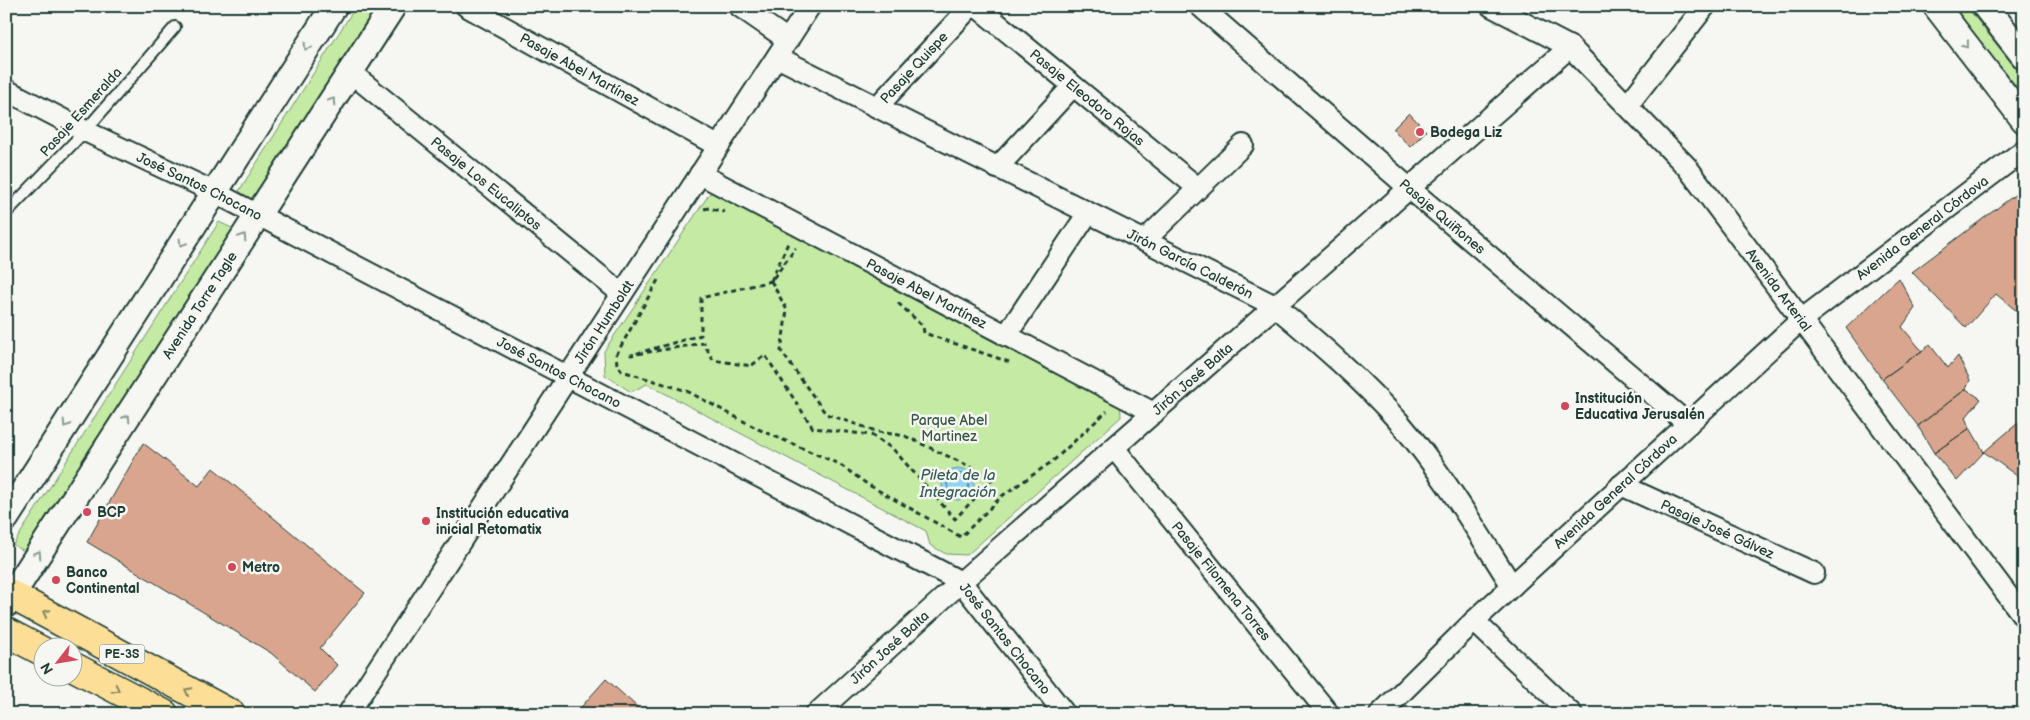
<svg xmlns="http://www.w3.org/2000/svg" width="2030" height="720" viewBox="0 0 2030 720" font-family="'Balsamiq Sans',sans-serif">
  <style>
    .green { fill: #c4eaa4; stroke: #72946c }
    .water { fill: #90d6f2; stroke: #6399a6 }
    .lines { fill: none; stroke-linecap: round; stroke-linejoin: round }
    .shore { stroke: #4c7a80; stroke-width: 1 }
    .building { fill: #daa58f; stroke: #1f3d34 }
    .service-casing { stroke: #1f3d34; stroke-width: 14 }
    .minor-casing { stroke: #1f3d34; stroke-width: 24 }
    .tertiary-casing { stroke: #1f3d34; stroke-width: 29 }
    .primary-casing { stroke: #1f3d34; stroke-width: 31 }
    .path { stroke: #1f3d34; stroke-width: 3; stroke-dasharray: 5 4; stroke-linecap: butt }
    .service { stroke: #f6f6f2; stroke-width: 10 }
    .minor { stroke: #f6f6f2; stroke-width: 20 }
    .tertiary { stroke: #f6f6f2; stroke-width: 25 }
    .primary { stroke: #fcde96; stroke-width: 28 }
    .oneway { stroke: #8a9a93 }
    .oneway2 { stroke: #828560 }
    .poi-dot { fill: #d1495b; stroke: #f6f6f2; stroke-width: 2 }
    .labels { text-anchor: middle; dominant-baseline: central; stroke-width: 5; stroke-linejoin: round; paint-order: stroke }
    .shield { fill: #f6f6f2; stroke: #60746d; stroke-width: 1 }
    .shield-label { font-size: 12px; font-weight: bold; fill: #1f3d34 }
    .street-label { font-size: 14px; fill: #1f3d34; stroke: #f6f6f2 }
    .poi-label { font-size: 14px; font-weight: bold; fill: #1f3d34; stroke: #f6f6f2; text-anchor: start }
    .park-label { font-size: 14px; fill: #385745; stroke: #f6f6f2 }
    .water-label { font-size: 15px; font-style: italic; fill: #365c5a; stroke: #f6f6f2 }
  </style>
  <rect width="100%" height="100%" fill="#f6f6f2"/>
  <filter id="ink" filterUnits="userSpaceOnUse"><feTurbulence type="fractalNoise" baseFrequency=".02" numOctaves="2"/><feDisplacementMap in="SourceGraphic" scale="10" xChannelSelector="R" yChannelSelector="G"/><feConvolveMatrix kernelMatrix="1 2 1 2 8 2 1 2 1" color-interpolation-filters="sRGB"/></filter>
  <g filter="url(#ink)">
    <path class="green" d="M356,6H388L256,204L239,191Z
      M1949,6H1966L2024,79V95Z
      M716,192L1120,400L1121,417L967,555L946,554L930,545L926,531L647,384L631,392L605,375L604,351L710,193Z
      M219,222L238,231L30,554L13,545Z"/>
    <path class="water" d="M942 484a16 16 0 1 1 32 0a16 16 0 1 1-32 0Z"/>
    <g class="lines">
      <path class="shore" d="M947 484a11 11 0 1 1 22 0a11 11 0 1 1-22 0Z"/>
    </g>
    <path class="building" d="M1409,113L1426,131L1410,147L1393,129Z
      M2024,188V317L1996,294L1966,328L1912,272Z
      M1899,278L1915,308L1902,327L1922,351L1882,379L1846,328Z
      M1930,345L1948,368L1958,356L1970,380L1966,389L1918,426L1882,379Z
      M1966,389L1981,399L1966,417L1970,428L1934,453L1918,426Z
      M2018,423L2024,427V481L1984,452Z
      M1970,428L1984,452L1957,481L1934,453Z
      M143,443L199,486L213,468L365,593L320,648L337,665L315,692L271,653L87,542Z
      M606,679L645,714H575Z
      M87,706L96,714H80Z"/>
    <g class="lines">
      <g class="service-casing">
        <path id="service" d="M6,213L85,131L175,27"/>
      </g>
      <g class="minor-casing">
        <g id="minor">
          <path id="s1" d="M466,6L718,146"/>
          <path d="M739,6L788,40"/>
          <path id="s2" d="M976,6L1198,188"/>
          <path id="s3" d="M1200,6L1409,188L1688,424"/>
          <path id="s4" d="M1491,6L1570,47L1687,167L2024,617"/>
          <path id="s5" d="M777,57L1275,306C1319,343 1362,380 1400,423C1442,472 1477,531 1512,586"/>
          <path id="s6" d="M350,72L622,294"/>
          <path id="s7" d="M6,90L85,131L214,192L961,582L1065,714"/>
          <path d="M1627,106L1705,6"/>
          <path id="s8" d="M877,107L971,6"/>
          <path d="M997,168L1073,86"/>
          <path id="s9" d="M700,174L1154,413"/>
          <path d="M1144,241L1243,145"/>
          <path d="M1006,336L1088,213"/>
          <path id="s10" d="M1114,448L1329,714"/>
          <path id="s11" d="M1621,485L1814,573"/>
          <path d="M1474,621L1572,714"/>
          <path id="s12" d="M348,714L810,6"/>
          <path id="s13" d="M816,714L961,582L1570,47"/>
          <path id="s14" d="M1380,714L1474,621L1801,320L2024,150"/>
        </g>
      </g>
      <g class="tertiary-casing">
        <g id="tertiary">
          <path d="M1936,6L2024,120"/>
          <path d="M1985,6L2024,56"/>
          <path d="M6,518L334,6"/>
          <path id="s15" d="M6,604L393,6"/>
        </g>
      </g>
      <g class="primary-casing">
        <path id="primary" d="M6,592L231,714
          M6,632L42,651
          M72,666L164,714"/>
      </g>
      <path class="path" d="M704,209L709,208L724,212
        M658,280L616,355L617,364L622,371L687,391L758,429L839,464L867,484L961,537L1002,496L1053,461L1107,411
        M771,281L788,243
        M771,281L787,310L781,351L826,414L879,432L905,436L994,478L955,519L893,449L871,435L813,428L765,355L751,366L713,360L704,343L631,355L701,335V298L771,281L796,248
        M898,303L923,326L924,333L1009,362"/>
      <use href="#service" class="service"/>
      <use href="#minor" class="minor"/>
      <use href="#tertiary" class="tertiary"/>
      <use href="#primary" class="primary"/>
    </g>
    <defs><path id="oneway-chevron" d="M-2-3.5L2.5 0L-2 3.5" fill="none" stroke-width="1.6" stroke-linecap="round" stroke-linejoin="round" transform="scale(1.25)"/></defs>
    <g class="oneway">
      <use href="#oneway-chevron" transform="translate(1966 45) rotate(52)"/>
      <use href="#oneway-chevron" transform="translate(307 47) rotate(123)"/>
      <use href="#oneway-chevron" transform="translate(332 101) rotate(-57)"/>
      <use href="#oneway-chevron" transform="translate(243 237) rotate(-57)"/>
      <use href="#oneway-chevron" transform="translate(182 243) rotate(123)"/>
      <use href="#oneway-chevron" transform="translate(127 418) rotate(-57)"/>
      <use href="#oneway-chevron" transform="translate(66 424) rotate(123)"/>
      <use href="#oneway-chevron" transform="translate(38 554) rotate(-57)"/>
    </g>
    <g class="oneway2">
      <use href="#oneway-chevron" transform="translate(46 613) rotate(-152)"/>
      <use href="#oneway-chevron" transform="translate(116 689) rotate(27)"/>
      <use href="#oneway-chevron" transform="translate(188 691) rotate(-152)"/>
    </g>
  </g>
  <g class="poi-dot">
    <circle cx="1420" cy="132" r="5"/>
    <circle cx="1565" cy="406" r="5"/>
    <circle cx="87" cy="512" r="5"/>
    <circle cx="426" cy="521" r="5"/>
    <circle cx="232" cy="567" r="5"/>
    <circle cx="56" cy="580" r="5"/>
  </g>
  <g class="labels">
    <rect class="shield" x="99.5" y="644.5" width="45" height="19" rx="4"/>
    <g class="shield-label">
      <text x="122" y="654">PE-3S</text>
    </g>
    <g class="street-label">
      <text stroke="none"><textPath href="#s8" startOffset="54">Pasaje Quispe</textPath></text>
      <text stroke="none"><textPath href="#s1" startOffset="130">Pasaje Abel Martínez</textPath></text>
      <text stroke="none"><textPath href="#s2" startOffset="144">Pasaje Eleodoro Rojas</textPath></text>
      <text transform="translate(81 112) rotate(-48)">Pasaje Esmeralda</text>
      <text stroke="none"><textPath href="#s6" startOffset="176">Pasaje Los Eucaliptos</textPath></text>
      <text stroke="none"><textPath href="#s7" startOffset="216">José Santos Chocano</textPath></text>
      <text stroke="none"><textPath href="#s3" startOffset="321">Pasaje Quiñones</textPath></text>
      <text stroke="none"><textPath href="#s14" startOffset="729">Avenida General Córdova</textPath></text>
      <text stroke="none"><textPath href="#s5" startOffset="462">Jirón García Calderón</textPath></text>
      <text stroke="none"><textPath href="#s4" startOffset="410">Avenida Arterial</textPath></text>
      <text stroke="none"><textPath href="#s9" startOffset="256">Pasaje Abel Martínez</textPath></text>
      <text stroke="none"><textPath href="#s15" startOffset="356">Avenida Torre Tagle</textPath></text>
      <text stroke="none"><textPath href="#s12" startOffset="468">Jirón Humboldt</textPath></text>
      <text stroke="none"><textPath href="#s7" startOffset="621">José Santos Chocano</textPath></text>
      <text stroke="none"><textPath href="#s13" startOffset="504">Jirón José Balta</textPath></text>
      <text stroke="none"><textPath href="#s14" startOffset="324">Avenida General Córdova</textPath></text>
      <text stroke="none"><textPath href="#s11" startOffset="106">Pasaje José Gálvez</textPath></text>
      <text stroke="none"><textPath href="#s10" startOffset="171">Pasaje Filomena Torres</textPath></text>
      <text stroke="none"><textPath href="#s7" startOffset="1146">José Santos Chocano</textPath></text>
      <text stroke="none"><textPath href="#s13" startOffset="99">Jirón José Balta</textPath></text>
    </g>
    <g class="poi-label">
      <text x="1430" y="132">Bodega Liz</text>
      <text x="1575" y="398">Institución<tspan x="1575" dy="16">Educativa Jerusalén</tspan></text>
      <text x="97" y="512">BCP</text>
      <text x="436" y="513">Institución educativa<tspan x="436" dy="16">inicial Retomatix</tspan></text>
      <text x="242" y="567">Metro</text>
      <text x="66" y="572">Banco<tspan x="66" dy="16">Continental</tspan></text>
    </g>
    <g class="park-label">
      <text x="949" y="420">Parque Abel<tspan x="949" dy="16">Martinez</tspan></text>
    </g>
    <g class="water-label">
      <text x="958" y="475">Pileta de la<tspan x="958" dy="17">Integración</tspan></text>
    </g>
  </g>
  <rect width="2030" height="720" fill="none" stroke="#f6f6f2" stroke-width="25"/>
  <rect x="12" y="12" width="2005" height="695" fill="none" stroke="#1f3d34" stroke-width="2" filter="url(#ink)"/>
  <g transform="translate(58 662) rotate(239)"><circle r="24" fill="#f6f6f2" stroke="#a0aca6"/>
  <path d="M0-4L9 19L0 12L-9 19Z" fill="#d1495b"/>
  <text y="-8" font-size="14" font-weight="bold" text-anchor="middle" fill="#1f3d34">N</text>
  </g>
</svg>
